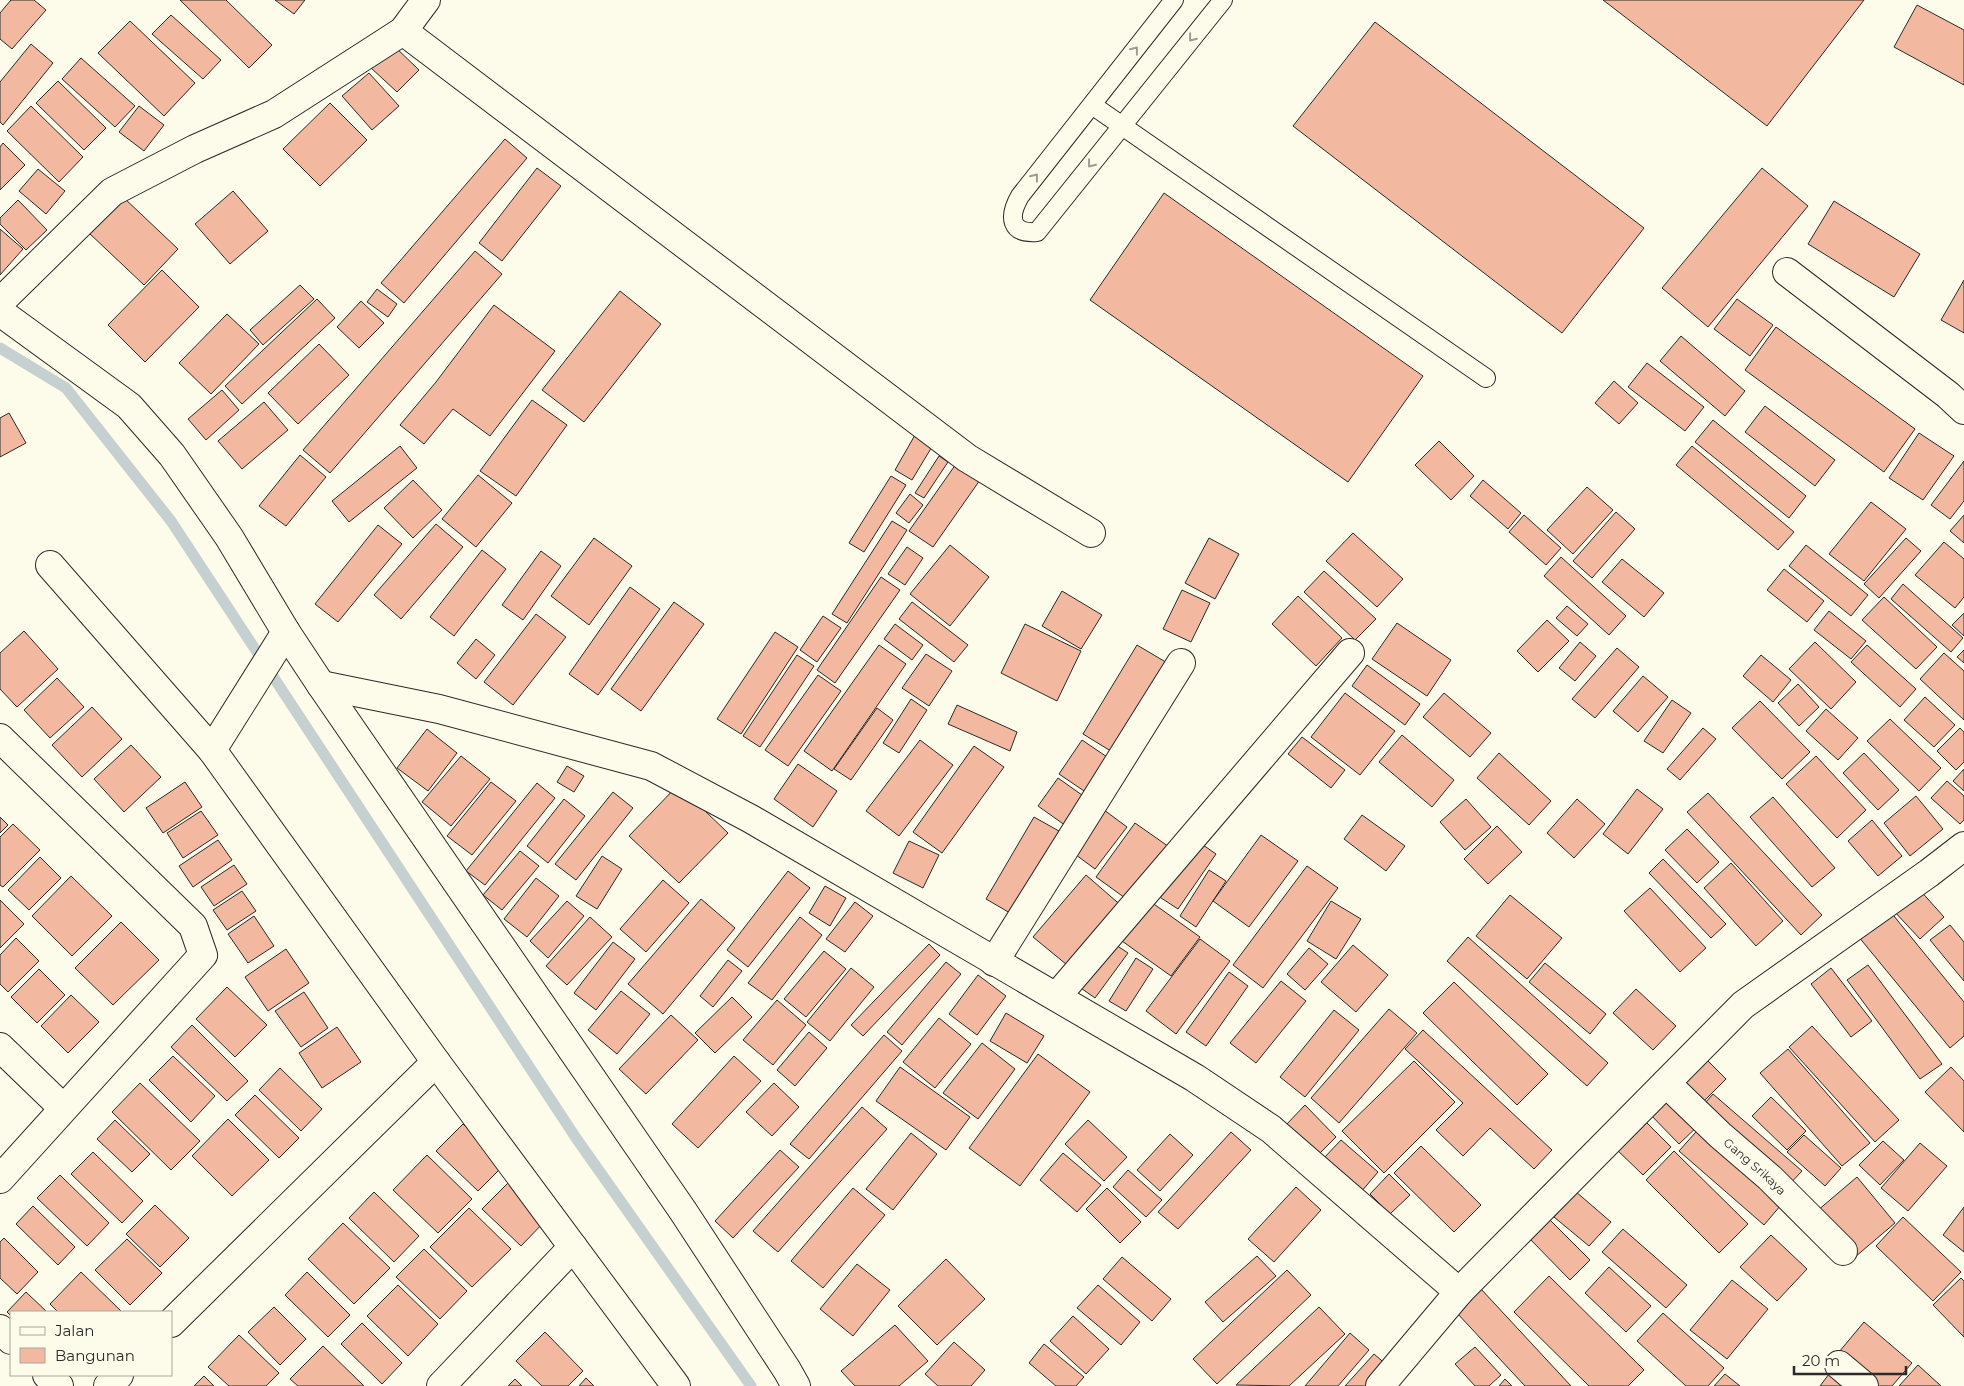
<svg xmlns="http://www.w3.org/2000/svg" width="1964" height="1386" viewBox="0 0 1964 1386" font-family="Montserrat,sans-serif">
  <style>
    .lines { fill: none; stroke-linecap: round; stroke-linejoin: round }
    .stream { stroke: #c7d0d0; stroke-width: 11 }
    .building { fill: #f2b8a0; stroke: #2b2b2b }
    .lane-casing { stroke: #2b2b2b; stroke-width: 20 }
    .street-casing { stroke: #2b2b2b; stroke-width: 30 }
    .lane { stroke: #fdfbea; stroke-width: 18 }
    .street { stroke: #fdfbea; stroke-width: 28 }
    .oneway { stroke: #9e9d94 }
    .labels { text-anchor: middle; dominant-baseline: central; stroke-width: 4; stroke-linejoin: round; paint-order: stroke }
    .street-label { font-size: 12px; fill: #2b2b2b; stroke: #fdfbea }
  </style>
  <rect width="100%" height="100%" fill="#fdfbea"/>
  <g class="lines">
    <path class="stream" d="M0,348L66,388L171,521L576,1138L751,1386"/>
  </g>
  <path class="building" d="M11,0H34L46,10L12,49L0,39V13Z
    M180,0H226L272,45L249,68Z
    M275,0H305L294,14Z
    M1603,0H1864L1767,126Z
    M1917,5L1964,30V85L1894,47Z
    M171,15L221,60L203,79L152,34Z
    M130,21L195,83L164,116L98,53Z
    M1375,22L1644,228L1562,333L1293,126Z
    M31,44L53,63L3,125L0,122V82Z
    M392,44L419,70L397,92L370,67Z
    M81,58L135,106L115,127L62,79Z
    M369,73L399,106L372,130L342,96Z
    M58,81L106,128L84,150L36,103Z
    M330,103L367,140L320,186L283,149Z
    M31,106L83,157L59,182L7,131Z
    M139,106L164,125L144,151L119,132Z
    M505,139L527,158L404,303L381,283Z
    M3,143L25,165L0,190V147Z
    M537,168L561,186L502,261L479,243Z
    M1762,168L1808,206L1708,327L1662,288Z
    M38,169L65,191L46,214L19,191Z
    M233,191L268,231L230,264L195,224Z
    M1164,193L1423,376L1348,482L1090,300Z
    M123,197L178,249L144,285L89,233Z
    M18,200L47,230L26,250L0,224V218Z
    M1834,201L1920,254L1894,297L1808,244Z
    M0,229L23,249L0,275Z
    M475,251L502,274L330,473L303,450Z
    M162,270L199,307L145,362L108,325Z
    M1964,280V333L1941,320Z
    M300,285L314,299L263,345L250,330Z
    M377,289L397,304L388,317L367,302Z
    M620,291L661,324L584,422L542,390Z
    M317,299L335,318L242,404L225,386Z
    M1737,299L1773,325L1750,356L1714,329Z
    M361,301L384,323L359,348L337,327Z
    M494,305L555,351L490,436L453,409L424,444L400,425L436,382Z
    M227,314L259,344L211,394L179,363Z
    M1776,327L1915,429L1884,472L1745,370Z
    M1681,336L1745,391L1725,416L1660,361Z
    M319,344L349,375L298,424L268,393Z
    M1647,363L1704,407L1685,431L1628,387Z
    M1614,381L1638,403L1619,424L1595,403Z
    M222,390L239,410L206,440L188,419Z
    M532,400L567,425L516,496L480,471Z
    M264,402L288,430L242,469L218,441Z
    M1765,406L1835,460L1815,486L1745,432Z
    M9,413L26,443L0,457V418Z
    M1713,420L1806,496L1789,518L1695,442Z
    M1919,433L1954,456L1923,500L1889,478Z
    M915,435L933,445L912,480L895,470Z
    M1439,441L1474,476L1451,500L1415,465Z
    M400,446L417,468L349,522L332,501Z
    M1692,446L1794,532L1778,550L1676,465Z
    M300,455L326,477L286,526L259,506Z
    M939,456L948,462L924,498L915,493Z
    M1964,461V501L1950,519L1931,505Z
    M956,464L980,480L933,547L909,531Z
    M478,475L512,503L476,547L442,519Z
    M891,476L906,485L864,552L849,543Z
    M413,480L442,510L413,538L384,508Z
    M1483,480L1521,513L1508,529L1470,496Z
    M1587,487L1613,510L1573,554L1547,530Z
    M910,494L923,505L909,523L896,513Z
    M1871,502L1906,529L1864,581L1829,554Z
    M1616,512L1635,529L1592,578L1573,561Z
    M1524,515L1561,548L1546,565L1509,532Z
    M1964,515V543L1950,531Z
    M892,521L907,530L847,623L832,614Z
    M436,524L463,547L401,619L374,595Z
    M378,525L402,544L338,622L315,604Z
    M1353,533L1403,579L1377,607L1326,561Z
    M594,538L632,566L589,625L551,596Z
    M1209,538L1239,554L1215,599L1185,583Z
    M1906,538L1921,551L1879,598L1864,584Z
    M1944,542L1964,559V597L1955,608L1915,575Z
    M950,545L989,577L950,626L910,594Z
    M1806,545L1868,595L1851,616L1789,566Z
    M907,547L923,558L905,585L888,574Z
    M482,550L506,569L454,636L430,617Z
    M541,551L561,566L523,620L502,605Z
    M1561,557L1626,616L1609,635L1544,576Z
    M1622,559L1664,593L1644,617L1602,582Z
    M1784,569L1824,601L1807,622L1767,590Z
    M1324,571L1376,619L1355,640L1304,592Z
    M881,577L900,590L835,683L817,670Z
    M1903,584L1963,638L1951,652L1891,599Z
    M630,587L660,609L598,695L569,674Z
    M1182,590L1210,603L1191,642L1163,629Z
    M1062,591L1102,615L1081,649L1042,626Z
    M1298,596L1342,638L1316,666L1272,624Z
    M1884,597L1937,647L1916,669L1862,620Z
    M674,602L704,624L641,711L611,689Z
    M912,602L968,645L954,662L899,619Z
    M1567,606L1588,624L1577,636L1556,618Z
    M1829,611L1866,641L1851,659L1814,630Z
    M1964,613V636L1952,625Z
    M536,614L566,637L513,705L484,682Z
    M823,616L841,628L817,662L800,650Z
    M1547,620L1569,641L1538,672L1517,651Z
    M1397,623L1451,660L1427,696L1372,659Z
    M895,624L923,645L912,660L884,639Z
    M1025,624L1081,651L1057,701L1001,673Z
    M24,631L58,669L17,707L0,689V653Z
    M775,632L798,647L741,734L717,719Z
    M476,639L495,655L476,679L457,663Z
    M1580,642L1596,656L1575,681L1559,668Z
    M1815,642L1856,682L1831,709L1789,669Z
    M879,645L906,664L832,771L804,751Z
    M1137,645L1169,664L1114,753L1083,734Z
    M1867,645L1916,689L1900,707L1851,662Z
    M1617,648L1639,667L1595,718L1572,699Z
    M1964,650V663L1957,657Z
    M1944,653L1964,671V720L1920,679Z
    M926,654L952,671L929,706L902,688Z
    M797,655L814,666L760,747L743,736Z
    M1761,655L1791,680L1773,702L1743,676Z
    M1367,665L1420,704L1405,725L1352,686Z
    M818,675L841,691L788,766L765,750Z
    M1643,676L1668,697L1638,732L1613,711Z
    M57,678L84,707L50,738L24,710Z
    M1798,684L1819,707L1799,726L1778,703Z
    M1345,693L1395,731L1360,775L1311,737Z
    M1444,693L1491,733L1470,757L1423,717Z
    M1925,697L1955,725L1934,747L1904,720Z
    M911,699L927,710L899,753L883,743Z
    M1672,700L1691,713L1663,753L1644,741Z
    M1760,701L1810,752L1782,779L1732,728Z
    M957,705L1017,732L1010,751L948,724Z
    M92,707L122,739L82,777L52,745Z
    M877,708L893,720L851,780L834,769Z
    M1826,709L1858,738L1838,760L1806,731Z
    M1890,719L1941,768L1919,791L1867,741Z
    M1703,728L1716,739L1680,780L1667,769Z
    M1960,728L1964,732V762L1956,770L1937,751Z
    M427,729L457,753L428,791L397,768Z
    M1402,735L1454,780L1432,807L1379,762Z
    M1302,737L1345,770L1331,788L1288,754Z
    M920,740L953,765L899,836L866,811Z
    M1082,740L1113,761L1090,795L1059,774Z
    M131,745L161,777L124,812L94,779Z
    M974,746L1004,767L942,853L913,832Z
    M1499,753L1551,801L1529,825L1477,778Z
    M1864,753L1899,790L1878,810L1843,773Z
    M461,756L490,779L451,826L422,802Z
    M1816,756L1866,810L1837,838L1786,784Z
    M798,764L837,791L813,827L774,799Z
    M567,766L584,776L574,792L557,782Z
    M1964,769V791L1953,781Z
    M1058,778L1089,800L1069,828L1038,806Z
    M1947,781L1964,796V820L1960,824L1931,798Z
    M185,782L202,807L163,833L146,808Z
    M491,782L516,801L472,855L447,836Z
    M537,783L555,798L485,885L466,871Z
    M678,785L728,833L679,883L629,836Z
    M1637,789L1663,809L1628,854L1603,834Z
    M613,792L633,808L576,880L555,864Z
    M1708,793L1822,915L1801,935L1687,812Z
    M1916,796L1943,829L1910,856L1884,823Z
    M1773,797L1835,868L1812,887L1750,817Z
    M564,799L585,816L548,863L527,846Z
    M1466,799L1491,827L1465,850L1440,822Z
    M1577,799L1605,824L1574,858L1547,833Z
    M1100,807L1127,827L1095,869L1068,849Z
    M201,811L218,835L183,858L167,833Z
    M1362,815L1405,846L1386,871L1344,839Z
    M0,817L8,825L0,833Z
    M1034,817L1066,835L1017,917L986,899Z
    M1872,820L1902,856L1878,876L1848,841Z
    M1135,823L1172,849L1132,903L1096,877Z
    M13,824L40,850L3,887L0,885V837Z
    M1497,826L1522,852L1488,884L1464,859Z
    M1687,829L1719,862L1697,883L1665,850Z
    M1261,835L1298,861L1249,927L1213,901Z
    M1193,838L1216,854L1178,909L1155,894Z
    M218,840L232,860L193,887L179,866Z
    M909,841L939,855L923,888L893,873Z
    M520,851L539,866L502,910L483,895Z
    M602,856L622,869L597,909L576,896Z
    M40,857L61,878L29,910L8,890Z
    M1663,859L1726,924L1711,938L1649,873Z
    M1731,863L1783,921L1756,946L1704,888Z
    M234,865L247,884L214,906L201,887Z
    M1307,866L1338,888L1263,988L1233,965Z
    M1209,870L1226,881L1196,927L1180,916Z
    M788,871L810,888L748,967L727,950Z
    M1086,875L1124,908L1072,969L1033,937Z
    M71,876L112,916L72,956L32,916Z
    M536,878L559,896L527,937L504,919Z
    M663,880L689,903L646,952L620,929Z
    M825,886L846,898L830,926L809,913Z
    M1650,888L1706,948L1680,972L1624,911Z
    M1918,888L1944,917L1920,939L1893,910Z
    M242,891L256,911L227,930L213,910Z
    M1510,895L1562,938L1527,979L1476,936Z
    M701,899L735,928L663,1014L628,984Z
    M0,900L24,924L0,948Z
    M567,901L584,916L548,958L530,941Z
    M1331,901L1361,919L1336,959L1307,941Z
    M855,902L873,916L845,952L826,939Z
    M1151,902L1200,937L1171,976L1122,941Z
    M1889,910L1964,1002V1036L1950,1048L1858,936Z
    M254,916L274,946L248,963L228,934Z
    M590,917L612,937L567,985L546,966Z
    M800,917L822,935L772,1000L748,983Z
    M121,922L159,960L113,1005L75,968Z
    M1950,925L1964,942V981L1930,940Z
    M1468,937L1608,1063L1587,1086L1447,961Z
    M16,938L39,961L8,992L0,984V955Z
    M1200,939L1230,961L1176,1034L1146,1011Z
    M1110,941L1128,953L1095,998L1078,986Z
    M613,942L635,959L596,1010L574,993Z
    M929,944L940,955L863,1036L851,1025Z
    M1353,945L1388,975L1356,1012L1321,982Z
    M1309,948L1328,964L1305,990L1287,974Z
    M286,949L309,983L268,1011L245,977Z
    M824,951L846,969L806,1017L784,999Z
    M1136,958L1153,969L1126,1011L1109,1001Z
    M728,960L742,971L713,1007L700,996Z
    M946,962L961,974L902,1045L887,1032Z
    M1545,963L1606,1014L1590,1034L1529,982Z
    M1868,965L1942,1064L1920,1079L1847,980Z
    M851,968L874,987L830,1041L807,1022Z
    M1831,968L1872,1021L1851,1037L1811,984Z
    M39,969L65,995L37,1023L11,997Z
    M1229,972L1248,986L1206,1046L1186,1032Z
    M978,975L1006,996L977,1035L949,1014Z
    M1281,981L1306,1001L1256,1063L1230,1043Z
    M1454,982L1548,1074L1517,1105L1423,1013Z
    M227,987L267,1025L235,1057L196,1019Z
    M1636,989L1676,1026L1653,1050L1613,1013Z
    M621,991L650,1014L617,1054L588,1030Z
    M304,992L328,1028L301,1047L275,1011Z
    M71,995L99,1022L68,1053L41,1026Z
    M732,997L752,1017L715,1053L695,1033Z
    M777,1000L806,1025L773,1065L743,1040Z
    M1389,1009L1417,1033L1339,1123L1311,1098Z
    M1334,1010L1359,1030L1305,1097L1280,1077Z
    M1006,1013L1044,1036L1027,1063L990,1041Z
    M671,1015L698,1040L646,1094L619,1069Z
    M939,1018L971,1044L935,1088L903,1062Z
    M192,1025L248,1081L227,1101L171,1047Z
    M1812,1026L1899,1120L1875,1142L1789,1047Z
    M337,1027L361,1062L322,1088L299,1053Z
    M1423,1030L1552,1150L1534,1169L1490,1128L1463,1156L1436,1130L1463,1103L1405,1049Z
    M809,1032L827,1048L795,1086L777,1070Z
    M884,1035L902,1051L809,1159L790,1144Z
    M982,1043L1015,1069L978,1119L943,1093Z
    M1788,1049L1870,1143L1842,1166L1760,1073Z
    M1038,1054L1090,1092L1020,1186L969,1148Z
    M1702,1055L1726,1079L1696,1109L1672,1084Z
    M173,1056L215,1096L191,1122L149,1080Z
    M734,1056L761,1081L698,1148L672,1124Z
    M1414,1061L1455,1102L1384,1173L1342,1131Z
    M900,1067L970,1117L946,1150L876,1101Z
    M1951,1067L1964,1081V1132L1925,1092Z
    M280,1068L322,1109L301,1131L259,1090Z
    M140,1083L200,1141L171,1170L112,1112Z
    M774,1083L799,1107L772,1136L746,1112Z
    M1667,1089L1701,1123L1679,1144L1646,1110Z
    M1713,1094L1802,1171L1787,1187L1699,1110Z
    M255,1095L299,1138L279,1158L235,1115Z
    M1771,1097L1806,1131L1787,1150L1752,1116Z
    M1305,1105L1336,1137L1316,1157L1285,1126Z
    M862,1107L887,1129L778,1252L753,1231Z
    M1642,1118L1671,1147L1643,1175L1613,1146Z
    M228,1119L269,1160L232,1196L192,1156Z
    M115,1120L150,1154L132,1172L97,1139Z
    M1088,1120L1127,1157L1104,1181L1065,1144Z
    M463,1124L505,1164L478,1191L436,1151Z
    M1703,1124L1787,1198L1764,1225L1679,1151Z
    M1231,1132L1251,1150L1178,1229L1158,1212Z
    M911,1133L937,1154L893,1210L866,1189Z
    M1170,1134L1193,1155L1160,1191L1137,1170Z
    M1804,1135L1841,1168L1825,1186L1787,1152Z
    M1341,1140L1378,1172L1361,1192L1323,1159Z
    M1883,1141L1904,1160L1880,1185L1859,1165Z
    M1920,1143L1947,1166L1908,1211L1881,1188Z
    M1421,1146L1481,1205L1454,1232L1394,1173Z
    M780,1150L799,1167L733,1238L715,1221Z
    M1674,1151L1748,1224L1719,1253L1646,1180Z
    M93,1152L143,1201L122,1223L71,1174Z
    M1063,1153L1101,1185L1077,1212L1040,1180Z
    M427,1155L472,1199L438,1233L393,1190Z
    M1128,1170L1162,1200L1146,1217L1113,1187Z
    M1389,1174L1410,1195L1390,1214L1370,1194Z
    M60,1175L109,1223L87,1246L37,1198Z
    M1857,1177L1895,1223L1855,1257L1817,1211Z
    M510,1181L548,1218L521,1246L482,1209Z
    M1296,1187L1321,1210L1274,1262L1248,1239Z
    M853,1188L885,1215L823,1288L791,1261Z
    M1107,1188L1141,1222L1120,1243L1086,1209Z
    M1575,1191L1611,1222L1589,1246L1554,1217Z
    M374,1192L419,1236L394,1262L349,1218Z
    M155,1205L189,1238L160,1267L126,1234Z
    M33,1206L75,1247L58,1265L16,1224Z
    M1964,1207V1252L1943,1235Z
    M469,1208L511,1249L472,1287L430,1247Z
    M1903,1217L1961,1272L1933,1301L1876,1246Z
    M1549,1219L1590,1260L1570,1280L1529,1238Z
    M343,1223L390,1268L354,1304L308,1259Z
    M1623,1229L1687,1285L1666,1308L1602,1252Z
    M1771,1235L1807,1269L1777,1301L1740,1267Z
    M4,1238L38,1272L17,1294L0,1278V1242Z
    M127,1239L162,1273L130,1305L95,1270Z
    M424,1249L467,1291L440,1319L396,1277Z
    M1257,1256L1276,1276L1223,1322L1205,1302Z
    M1122,1257L1171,1299L1152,1321L1103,1279Z
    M946,1259L985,1299L937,1345L898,1306Z
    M857,1264L890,1290L853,1336L820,1309Z
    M1609,1267L1651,1306L1626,1332L1585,1293Z
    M1287,1270L1311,1295L1217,1384L1193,1359Z
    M81,1272L122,1312H58L50,1304Z
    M307,1272L350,1315L328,1337L285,1295Z
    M1549,1276L1644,1370L1628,1386H1589L1514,1312Z
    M1961,1278L1964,1281V1337L1933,1305Z
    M1732,1280L1768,1309L1727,1359L1690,1330Z
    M398,1285L438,1324L408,1356L367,1316Z
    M1098,1285L1140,1322L1121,1345L1077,1308Z
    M1481,1289L1571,1386H1525L1456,1312Z
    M26,1292L47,1312H11V1316L7,1312Z
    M274,1307L306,1339L280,1365L248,1332Z
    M1319,1307L1345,1334L1289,1386L1236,1385Z
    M1663,1313L1724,1368L1708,1386H1686L1637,1341Z
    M1073,1316L1109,1349L1086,1374L1050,1341Z
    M1864,1322L1912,1363L1892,1386H1878L1839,1352Z
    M362,1323L402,1363L382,1384L341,1344Z
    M895,1325L928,1361L899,1386H855L841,1371Z
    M545,1332L583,1371L568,1386H542L516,1361Z
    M1350,1333L1369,1350L1338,1386H1305Z
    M239,1335L279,1373L266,1386H229L208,1367Z
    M954,1342L985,1370L971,1386H938L925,1374Z
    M1044,1344L1084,1377L1076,1386H1056L1029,1363Z
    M323,1346L364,1386H298L290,1379Z
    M1475,1347L1501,1375L1489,1386H1475L1455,1364Z
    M1374,1354L1388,1366L1370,1386H1345Z
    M1918,1365L1941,1386H1899Z
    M1725,1374L1740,1386H1714Z
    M1829,1374L1845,1386H1820Z
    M204,1376L214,1386H194Z
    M586,1378L594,1386H579Z
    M515,1379L522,1386H508Z
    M1505,1379L1512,1386H1499Z"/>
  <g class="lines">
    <g class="lane-casing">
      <path id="lane" d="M1174,0L1020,196C1008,217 1010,234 1037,232L1223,0
        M1092,105L1486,378"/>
    </g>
    <g class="street-casing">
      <g id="street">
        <path d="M403,31L967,458L1091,533"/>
        <path d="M1787,272L1948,395L1964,410"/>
        <path d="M0,302L112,192L195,149L274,114L403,31L426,0"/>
        <path d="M0,312L129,406L172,455L229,537L286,632L321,685L683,1211L787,1370L796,1386"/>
        <path d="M50,565L212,750L436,1062L676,1386"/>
        <path d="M321,685L439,709L651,766L751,819L1195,1078L1271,1129L1459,1292"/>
        <path d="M0,738L193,926L203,955L0,1179"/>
        <path d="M212,750L286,632"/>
        <path d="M994,962L1181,663"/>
        <path d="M1057,996L1350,653"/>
        <path d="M0,1047L63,1108"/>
        <path id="s1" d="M1666,1083L1720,1135L1770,1178L1843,1251"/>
        <path d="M171,1323L436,1062"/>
        <path d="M0,1329L11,1340"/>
        <path d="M1839,1365L1864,1386"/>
        <path d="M47,1375L59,1386"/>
        <path d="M108,1386L119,1375"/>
        <path d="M441,1386L573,1247"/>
        <path d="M1380,1386L1459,1292L1743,1005L1929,873L1964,846"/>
      </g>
    </g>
    <use href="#lane" class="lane"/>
    <use href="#street" class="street"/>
  </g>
  <defs><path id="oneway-chevron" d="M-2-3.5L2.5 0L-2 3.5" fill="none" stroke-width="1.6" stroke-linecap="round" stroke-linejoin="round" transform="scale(1.25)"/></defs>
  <g class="oneway">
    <use href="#oneway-chevron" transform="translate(1192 38) rotate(129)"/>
    <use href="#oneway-chevron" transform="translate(1135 50) rotate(-52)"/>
    <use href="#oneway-chevron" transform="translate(1091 164) rotate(128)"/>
    <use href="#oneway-chevron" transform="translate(1035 177) rotate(-52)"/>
  </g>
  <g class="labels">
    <g class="street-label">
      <text stroke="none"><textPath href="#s1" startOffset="122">Gang Srikaya</textPath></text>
    </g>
  </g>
  <rect x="10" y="1311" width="162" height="65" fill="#fdfbea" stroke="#a9a89e"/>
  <rect x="20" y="1327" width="25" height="8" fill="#fdfbea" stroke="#a9a89e"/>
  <text x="55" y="1336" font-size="15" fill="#2b2b2b">Jalan</text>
  <rect x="20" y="1348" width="25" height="15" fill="#f2b8a0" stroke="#a9a89e"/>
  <text x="55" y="1361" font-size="15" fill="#2b2b2b">Bangunan</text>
  <path d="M1794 1366v8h112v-8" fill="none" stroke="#2b2b2b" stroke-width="2.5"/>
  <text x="1802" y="1366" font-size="15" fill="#2b2b2b" stroke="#fdfbea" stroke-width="4" paint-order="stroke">20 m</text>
</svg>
